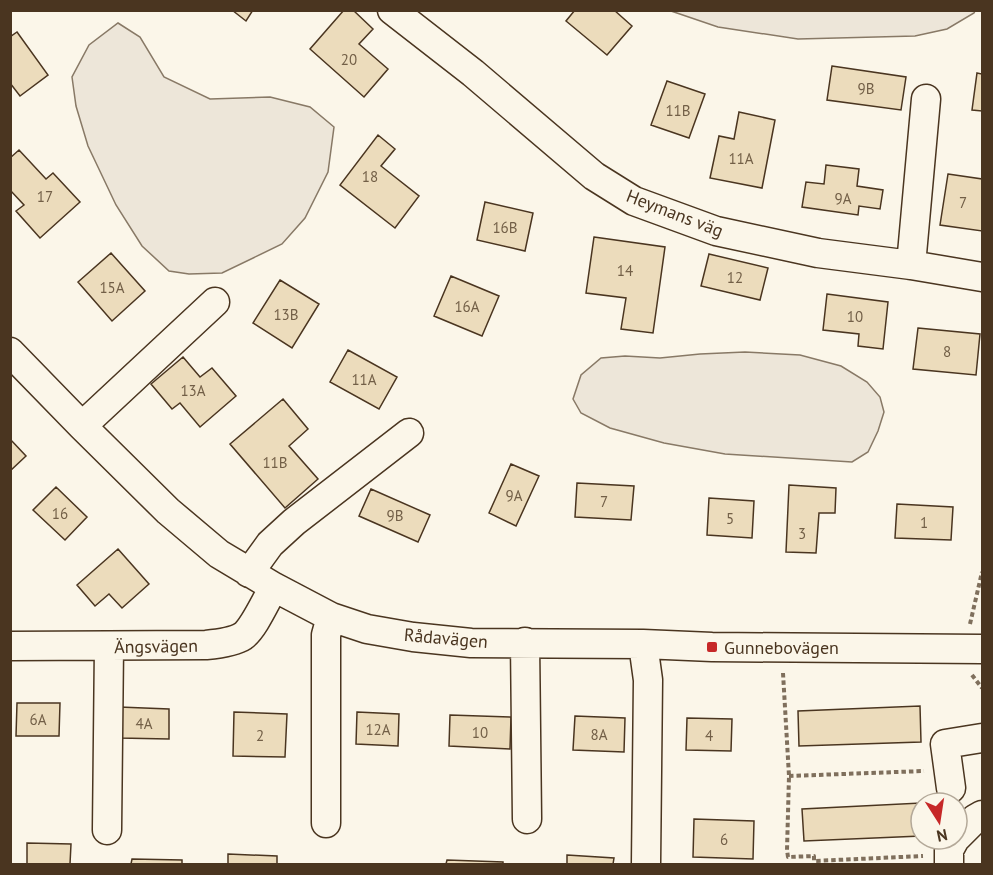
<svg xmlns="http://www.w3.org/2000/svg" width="993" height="875" viewBox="0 0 993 875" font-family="'PT Sans',sans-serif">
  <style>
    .green { fill: #ede6d9; stroke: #887966; stroke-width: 1.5 }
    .building { fill: #ecdcbc; stroke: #4a3520; stroke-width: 1.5 }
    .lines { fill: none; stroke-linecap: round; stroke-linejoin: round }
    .minor-casing { stroke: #4a3520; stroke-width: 31 }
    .path { stroke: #7f6f5c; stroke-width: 4; stroke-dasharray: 4.5 3; stroke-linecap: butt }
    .minor { stroke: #fbf6e9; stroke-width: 28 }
    .poi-dot { fill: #c62828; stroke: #fbf6e9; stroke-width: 2 }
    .labels { text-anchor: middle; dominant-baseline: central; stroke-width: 4.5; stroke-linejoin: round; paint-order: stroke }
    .number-label { font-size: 15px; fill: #725f47 }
    .street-label { font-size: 18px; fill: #4a3520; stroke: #fbf6e9 }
    .poi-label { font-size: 18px; fill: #4a3520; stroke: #fbf6e9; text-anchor: start }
  </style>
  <rect width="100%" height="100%" fill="#fbf6e9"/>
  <path class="green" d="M671,11H975L974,13L947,29L915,36L798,39L718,27Z
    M118,23L140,37L164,77L210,99L270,97L310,107L334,127L328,172L305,218L282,244L222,273L189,274L169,271L142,246L116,205L88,146L76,106L72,77L89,45Z
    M745,352L800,355L841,366L867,382L880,397L884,412L878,431L868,452L852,462L725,454L664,443L610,428L581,413L573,399L581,375L601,358L625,356L660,358L700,354Z"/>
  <path class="building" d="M232,10H253L246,21Z
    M344,10H353L373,29L359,44L388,69L364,97L310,49Z
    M575,10H614L632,26L607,55L566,21Z
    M17,32L48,75L20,96L10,83V37Z
    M832,66L906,77L901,110L827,100Z
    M977,73L982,74V111L972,110Z
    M667,81L705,94L689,138L651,125Z
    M739,112L775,120L762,188L710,178L719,136L734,139Z
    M378,135L395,149L381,166L419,196L395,228L340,185Z
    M19,150L46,179L53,173L80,202L40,238L16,211L24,205L10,190V158Z
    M826,165L859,169L857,186L883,190L880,209L859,206L858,215L802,207L806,182L824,184Z
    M948,174L982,179V231L940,225Z
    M485,202L533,213L525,251L477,240Z
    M594,237L665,247L653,333L621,329L626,298L586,293Z
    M111,253L145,291L112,321L78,282Z
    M709,254L768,268L760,300L701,286Z
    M451,276L499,296L482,336L434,316Z
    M280,280L319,304L292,348L253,323Z
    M827,294L888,302L883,349L858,346L859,334L823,330Z
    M918,328L980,334L976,375L913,369Z
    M348,350L397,377L379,409L330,382Z
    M183,357L200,377L212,368L236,396L200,427L180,403L172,409L151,384Z
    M283,399L308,429L289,446L318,479L285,508L230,444Z
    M10,439L26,456L10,471Z
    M511,464L539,476L516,526L489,513Z
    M577,483L634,486L631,520L575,517Z
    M789,485L836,488L835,513H819L816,553L786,552Z
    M56,487L87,517L65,540L33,510Z
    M371,489L430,515L418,542L359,516Z
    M709,498L754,501L752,538L707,535Z
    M897,504L953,507L951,540L895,538Z
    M118,549L149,584L122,608L109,594L95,606L77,585Z
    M17,703H60L59,736H16Z
    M920,706L921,742L799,746L798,711Z
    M119,707L169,709V739L119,738Z
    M234,712L287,714L285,757L233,756Z
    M357,712L399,714L398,746L356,744Z
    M450,715L511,717L510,749L449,746Z
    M575,716L625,718L624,752L573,750Z
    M687,718L732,719L731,751L686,750Z
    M921,803V836L804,841L802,809Z
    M694,819L754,821L753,859L693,857Z
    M27,843L71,844L70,864H27Z
    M228,854L277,856V864H228Z
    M567,855L614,858L613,864H567Z
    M132,859L182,860V864H131Z
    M447,860L503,862V864H446Z"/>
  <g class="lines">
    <g class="minor-casing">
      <path id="minor" d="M392,10L473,73L594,176L634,201L716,231L818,253L911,265L982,277
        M911,265L926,99
        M10,352L82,426L168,511L219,554L274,587L331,617L367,629L413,637L471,643L643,644L712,647L982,649
        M82,426L215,302
        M249,573L270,544L294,522L409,433
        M525,642L527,819
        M643,644L648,680L646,864
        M10,646L206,645C216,644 234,642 243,636C254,628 266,600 274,587
        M951,788L945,744L982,738
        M326,823V635L331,617
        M107,830L109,646
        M957,837L975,819L982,815
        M949,864V850L955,839"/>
    </g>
    <path class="path" d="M970,624L982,572
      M783,673L789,776L787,850L788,857L814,856V861L923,856
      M972,675L982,688
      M789,776L924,771"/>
    <use href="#minor" class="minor"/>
  </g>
  <rect class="poi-dot" x="706" y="641" width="12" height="12" rx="3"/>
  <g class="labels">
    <g class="number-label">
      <text x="349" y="59">20</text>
      <text x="866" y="88">9B</text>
      <text x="678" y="110">11B</text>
      <text x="741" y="158">11A</text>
      <text x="370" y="176">18</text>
      <text x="45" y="196">17</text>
      <text x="843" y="198">9A</text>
      <text x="963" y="202">7</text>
      <text x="505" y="227">16B</text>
      <text x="625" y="270">14</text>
      <text x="735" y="277">12</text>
      <text x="112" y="287">15A</text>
      <text x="467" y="306">16A</text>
      <text x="286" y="314">13B</text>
      <text x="855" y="316">10</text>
      <text x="947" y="351">8</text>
      <text x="364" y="379">11A</text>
      <text x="193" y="390">13A</text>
      <text x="275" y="462">11B</text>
      <text x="514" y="495">9A</text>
      <text x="604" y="501">7</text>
      <text x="60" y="513">16</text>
      <text x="395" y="515">9B</text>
      <text x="730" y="518">5</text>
      <text x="924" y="522">1</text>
      <text x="802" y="533">3</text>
      <text x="38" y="719">6A</text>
      <text x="144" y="723">4A</text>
      <text x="378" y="729">12A</text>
      <text x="480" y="732">10</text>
      <text x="599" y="734">8A</text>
      <text x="260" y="735">2</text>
      <text x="709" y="735">4</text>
      <text x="724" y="839">6</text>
    </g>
    <g class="street-label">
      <text transform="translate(675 213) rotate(21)">Heymans väg</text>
      <text transform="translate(446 638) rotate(5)">Rådavägen</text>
      <text transform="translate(156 646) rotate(-1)">Ängsvägen</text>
    </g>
    <g class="poi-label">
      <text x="724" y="647">Gunnebovägen</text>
    </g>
  </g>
  <rect width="993" height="875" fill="none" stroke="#4a3520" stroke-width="24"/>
  <g transform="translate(939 821) rotate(168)"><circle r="28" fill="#fbf6e9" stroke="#b4a999" stroke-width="1.5"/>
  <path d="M0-4.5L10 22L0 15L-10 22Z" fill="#c62828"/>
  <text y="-9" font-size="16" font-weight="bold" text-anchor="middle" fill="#4a3520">N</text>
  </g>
</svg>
